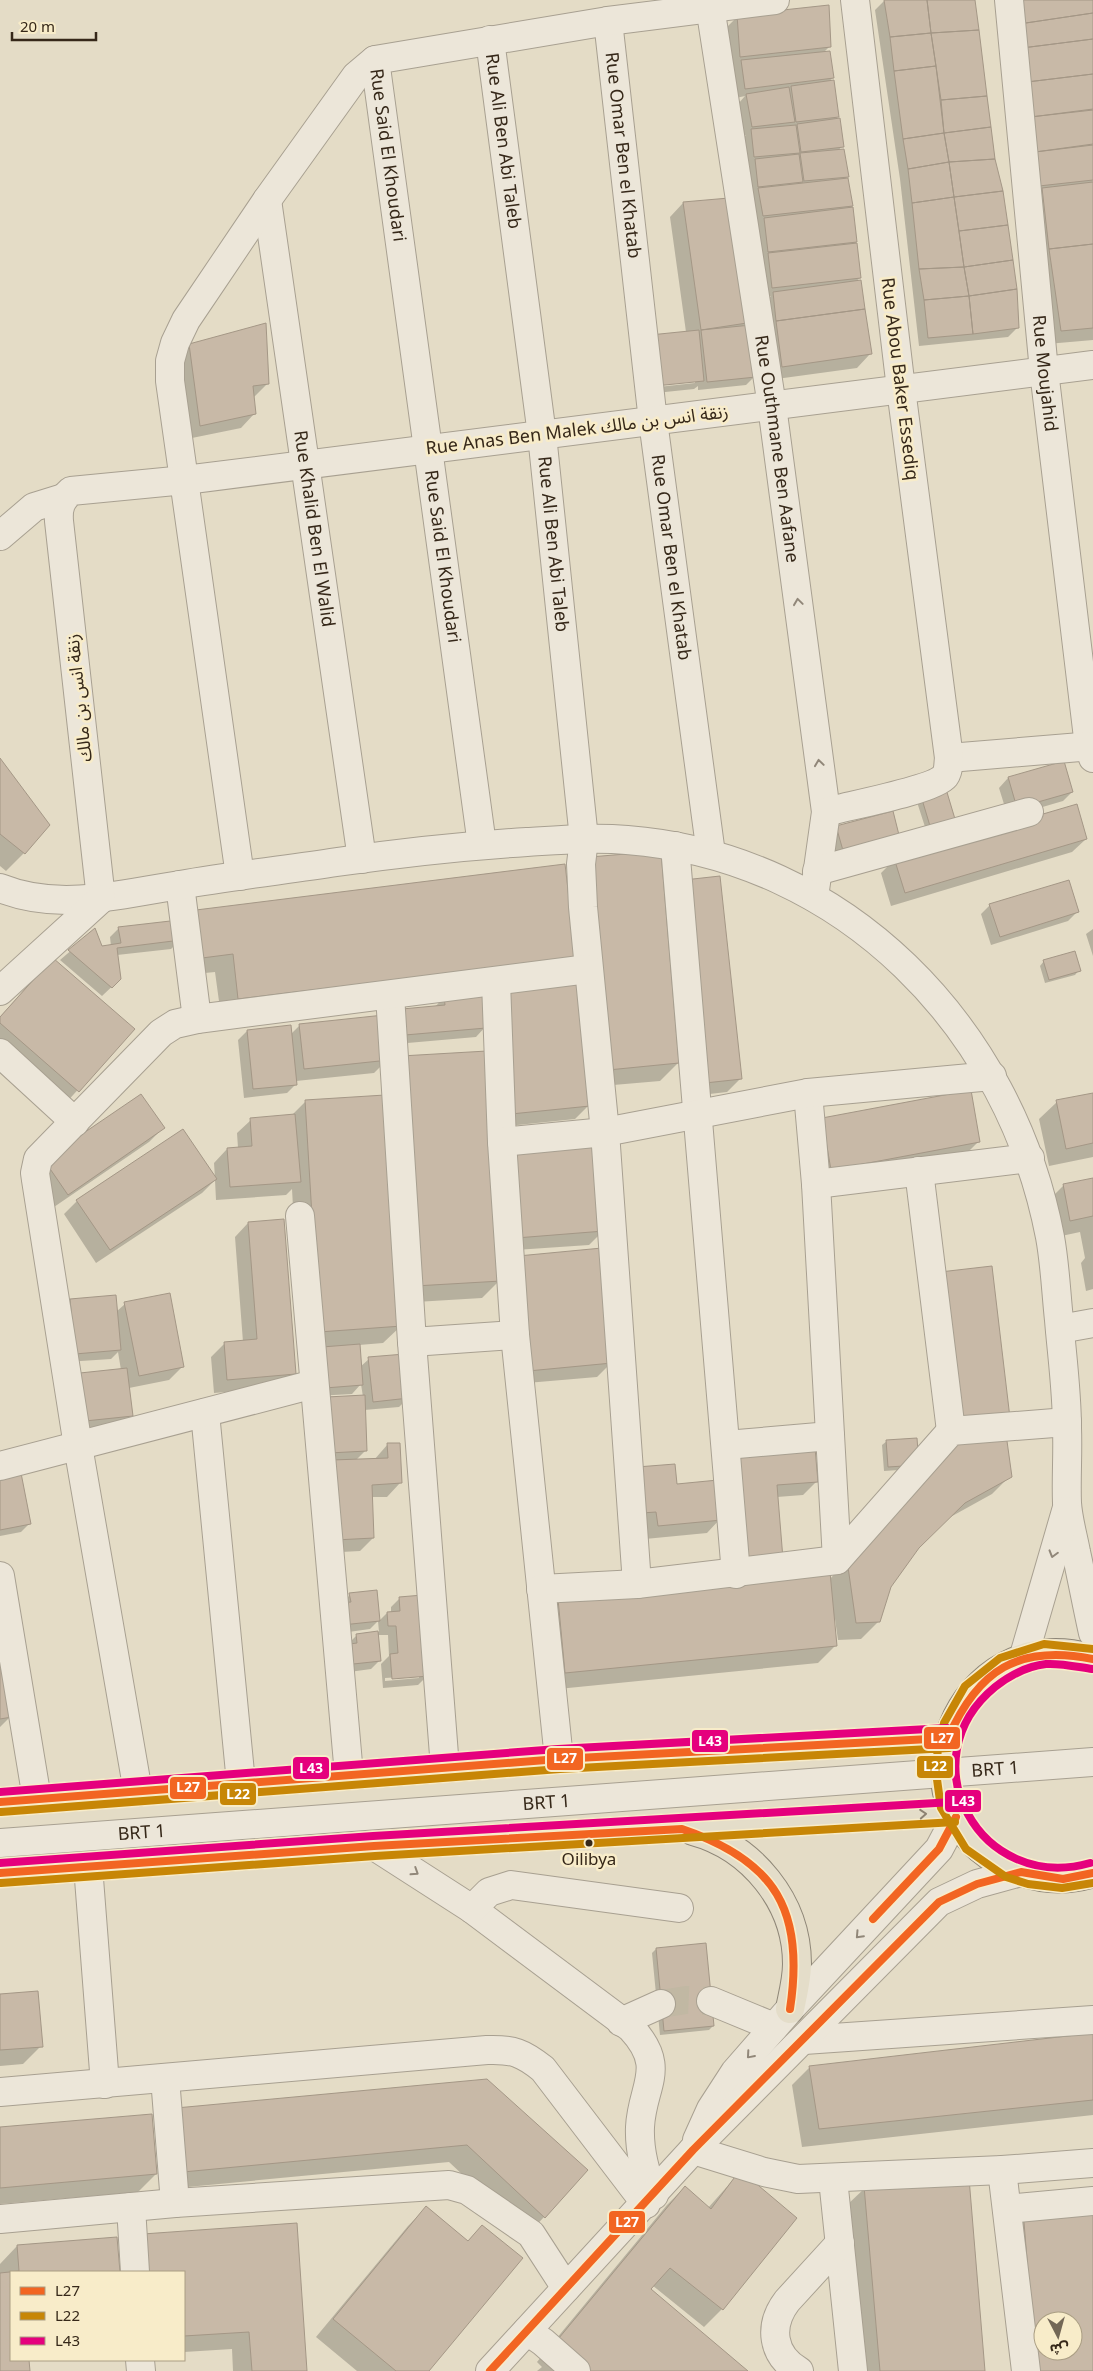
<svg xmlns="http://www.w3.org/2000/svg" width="1093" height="2371" viewBox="0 0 1093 2371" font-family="Georgia,'Noto Sans Arabic',serif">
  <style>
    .shadow { fill: #0003; fill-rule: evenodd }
    .building { fill: #c8b9a7; stroke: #a49786; fill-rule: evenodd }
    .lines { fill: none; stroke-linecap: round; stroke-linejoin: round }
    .minor-tunnel { stroke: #c1b8a3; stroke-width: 28; stroke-dasharray: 28 14; stroke-linecap: butt }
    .minor-casing { stroke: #a8a091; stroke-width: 30 }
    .major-casing { stroke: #8e8677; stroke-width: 30 }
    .minor { stroke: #ece6d9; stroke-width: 28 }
    .major { stroke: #e4ddc9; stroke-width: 28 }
    .bus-1-casing { stroke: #f8ecc9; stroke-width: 11 }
    .bus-2-casing { stroke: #f8ecc9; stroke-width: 11 }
    .bus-3-casing { stroke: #f8ecc9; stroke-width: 11 }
    .bus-1 { stroke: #f26522; stroke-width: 8 }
    .bus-2 { stroke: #c78606; stroke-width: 8 }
    .bus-3 { stroke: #e5007d; stroke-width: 8 }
    .oneway { stroke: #918779 }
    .oneway2 { stroke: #8d8271 }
    .bus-dot { fill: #362819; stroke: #f8ecc9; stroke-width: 2 }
    .labels { text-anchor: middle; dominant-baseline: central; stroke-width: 5; stroke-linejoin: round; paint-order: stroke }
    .bus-label { font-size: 17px; fill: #362819; stroke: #f8ecc9 }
    .street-label { font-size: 18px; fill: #362819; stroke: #f8ecc9 }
    .line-badge { stroke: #f8ecc9; stroke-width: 2 }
    .badge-label { font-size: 14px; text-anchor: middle; font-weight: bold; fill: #fff }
  </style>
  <rect width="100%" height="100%" fill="#e4dcc6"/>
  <path class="shadow" d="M974,0L1017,328L1008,337L919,346L900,179L875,10L884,1Z
    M1005,0H1093V340L1047,344Z
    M738,16L830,46L823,53L833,78L828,82L838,116L834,120L842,146L838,151L848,176L844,180H847L852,207L860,278L855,282L870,354L857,368L769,380L764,303L771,296L763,297L755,228L759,224L754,225L746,169L750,165L746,166L742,139L746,135L743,136L738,104L745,96L736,98L724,30Z
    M728,199L746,323L741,328L750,327L755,376L746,385L698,390V386L694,389L646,394L641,345L650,336L686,332L670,217L683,203ZM695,380V383L649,388V385Z
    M190,345L268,383L254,397V414L241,428L187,439L176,359Z
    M0,760L24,853L6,871L0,866Z
    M1008,778L1072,792L1063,801L1008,817L999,788Z
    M921,797L954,818L926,830L917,802Z
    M892,812L835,863L828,837L837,828Z
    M1086,839L1072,852L891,906L881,873L895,859Z
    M590,858L678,1063L660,1081L590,1087Z
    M684,881L740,1079L727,1092L692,1096Z
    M990,905L1077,912L1068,921L991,945L981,914Z
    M119,928L575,957L221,1016L215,972L184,975L180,940L171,949L117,955L120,979L102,996L60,960L95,930L101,948L111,946L110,937Z
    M1093,929V956L1086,934Z
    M1044,961L1079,970L1075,975L1045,983L1040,966Z
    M39,973L133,1029L64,1105L0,1049V1017Z
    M576,985L589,1105L575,1119L498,1127L487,1025L476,1037L396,1044L394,1019L403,1010L435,1007L444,997L482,994L483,1009L499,993Z
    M300,1025L387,1060L374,1073L296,1081V1084L287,1093L244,1098L238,1040L247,1031L291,1034Z
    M1093,1094V1157L1049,1166L1039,1119L1057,1102Z
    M305,1102L500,1280L482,1298L399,1303L401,1326L383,1343L359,1345L360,1367L369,1359L408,1398L399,1407L364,1410L365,1451L356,1460H374L388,1444L400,1483L387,1497H372L373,1538L360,1551L322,1553L327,1398L363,1397L361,1384L352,1394L316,1396L301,1349L292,1189L286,1195L216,1200L215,1180L202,1193L96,1263L64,1214L77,1201L215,1178L214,1163L227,1149L238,1148L237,1133L251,1120L291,1116Z
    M163,1128L149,1142L54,1207L32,1175Z
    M809,1132L979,1141L965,1155L818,1182Z
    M510,1147L603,1231L589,1245L502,1251Z
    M1093,1180V1289L1086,1291L1081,1263L1085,1258L1080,1232L1052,1238L1046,1203L1064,1185Z
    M248,1223L295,1373L281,1387L214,1393L211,1357L225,1343L243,1342L235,1237Z
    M505,1271L611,1363L597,1377L515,1384Z
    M70,1300L116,1312L125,1304L182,1367L169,1380L129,1388L132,1415L123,1424L77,1430L121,1370L118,1352L111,1359L66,1362L61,1310Z
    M887,1441L914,1469L884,1471L882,1445Z
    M941,1458L1010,1476L992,1494L945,1520L918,1548L890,1587L879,1621L861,1639L838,1640L835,1619H833L836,1645L818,1663L548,1690L541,1618L559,1601L829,1580Z
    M725,1469L817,1481L803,1495L777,1497Z
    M0,1479L30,1523L21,1532L0,1536Z
    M676,1486L720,1519L707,1533L645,1539L629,1526Z
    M350,1595L379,1621L387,1613H391V1607L400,1598L427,1676L418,1685L383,1688L381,1664L389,1656L388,1635H377L380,1660L371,1669L335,1674L348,1644L357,1635L379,1632L378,1621L370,1629L334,1634L331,1614ZM419,1676V1678L385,1681V1678Z
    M0,1670L10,1717L0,1727Z
    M656,1949L713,2026L709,2030L660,2035L652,1953Z
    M0,1996L41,2046L23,2064L0,2066Z
    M1093,2034V2115L802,2147L792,2085L809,2068Z
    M487,2081L544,2217L527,2235L449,2162L166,2189L158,2127Z
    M0,2129L156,2174L138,2192L0,2204Z
    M740,2172L722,2309L704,2327L652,2285L649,2289L746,2371H537L542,2367L537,2362L667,2205L685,2187L708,2208Z
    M865,2188L984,2371H861L847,2205Z
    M1093,2206V2371H1017L1006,2229L1024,2211ZM1043,2321H1073V2351H1043Z
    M426,2208L467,2242L482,2226L427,2371H357L316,2337L408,2226Z
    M144,2235L306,2371H233L232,2349L184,2352V2272H127Z
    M115,2238L118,2272H11V2360H27L28,2371H0V2264L17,2246Z"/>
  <path class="building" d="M884,0H927L931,33L890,37Z
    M927,0H975L979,30L931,33Z
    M1017,0H1093V13L1019,24Z
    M829,5L831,47L740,57L737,15Z
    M1093,13V39L1022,48L1019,24Z
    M979,30L987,96L941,100L931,33Z
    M931,33L936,66L894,71L890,37Z
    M1093,39V74L1027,82L1022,48Z
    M830,51L834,78L745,89L741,60Z
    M936,66L944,133L903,139L894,71Z
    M1093,74V109L1031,117L1027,82Z
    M834,80L839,117L796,122L791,86Z
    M789,87L795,122L752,127L746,94Z
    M987,96L991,127L944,133L941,100Z
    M1093,110V144L1035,152L1030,117Z
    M840,118L844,147L801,152L797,124Z
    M796,125L800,153L754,157L751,129Z
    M991,127L995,159L949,162L944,133Z
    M944,133L949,162L908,169L903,139Z
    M1093,145V180L1039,186L1035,152Z
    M844,149L849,177L804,181L800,153Z
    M799,154L803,182L758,187L755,159Z
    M995,159L1003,191L954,197L949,162Z
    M949,162L954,197L912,203L908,169Z
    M848,178L853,206L763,216L758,188Z
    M1093,182V244L1049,249L1042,188Z
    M1003,191L1008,225L959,231L954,197Z
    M954,197L964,267L919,269L912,203Z
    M729,198L747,323L701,330L683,202Z
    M853,207L857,242L768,252L764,218Z
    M1008,225L1013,260L964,267L959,231Z
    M857,243L861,278L772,288L768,253Z
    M1093,244V328L1061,331L1049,249Z
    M1013,260L1017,289L969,296L964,267Z
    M964,267L969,296L924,300L919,269Z
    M861,280L865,309L776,321L773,292Z
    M1017,289L1019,328L973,334L969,296Z
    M969,296L973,334L928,338L924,300Z
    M865,309L872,354L782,367L776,321Z
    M266,323L269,384L253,386L256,414L200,426L189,344Z
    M751,325L756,377L707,382L701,330Z
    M699,330L704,381L655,386L650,335Z
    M0,758L50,825L25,854L0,834Z
    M1064,761L1073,792L1017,808L1008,777Z
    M946,789L955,819L930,826L921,796Z
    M1077,804L1087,839L905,893L894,858Z
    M893,811L900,839L844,854L836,826Z
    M661,851L679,1063L608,1070L590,857Z
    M565,864L576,958L238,999L233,954L202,958L196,910Z
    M720,876L742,1079L705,1083L684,880Z
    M1069,880L1079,912L1000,937L989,904Z
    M179,920L181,940L117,948L121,979L112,988L68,950L95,928L102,946L121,943L118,927Z
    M1075,951L1081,971L1049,980L1043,960Z
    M53,958L135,1029L79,1092L0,1023V1017Z
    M578,984L590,1106L511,1114L499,992Z
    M483,992L486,1028L405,1035L402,1009L445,1005L444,996Z
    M384,1015L389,1060L304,1069L299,1024Z
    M291,1025L297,1085L253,1089L247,1030Z
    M487,1051L501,1281L415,1286L401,1056Z
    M971,1090L980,1142L831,1170L822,1118Z
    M1093,1093V1143L1066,1149L1056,1100Z
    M141,1094L165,1128L68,1195L44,1160Z
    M385,1095L402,1326L319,1332L305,1100Z
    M295,1114L301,1182L230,1187L227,1148L252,1146L250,1118Z
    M183,1129L217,1179L110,1250L76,1200Z
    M598,1140L604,1231L516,1238L510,1146Z
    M1093,1178V1216L1070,1221L1063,1184Z
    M284,1219L296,1374L227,1380L224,1342L257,1339L248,1222Z
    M602,1248L612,1363L528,1371L518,1256Z
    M992,1266L1010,1418L959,1424L940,1272Z
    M170,1293L184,1367L139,1376L124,1302Z
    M116,1295L121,1350L75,1354L70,1299Z
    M360,1344L363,1385L325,1388L322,1347Z
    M405,1354L409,1398L373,1402L368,1357Z
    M127,1368L133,1416L85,1421L80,1373Z
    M365,1395L367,1451L329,1453L327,1397Z
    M1006,1434L1012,1477L965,1503L919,1548L891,1587L880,1622L856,1623L847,1560L959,1439Z
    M917,1438L919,1465L888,1467L886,1440Z
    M387,1443H400L402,1483L372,1485L374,1538L335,1540L332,1460L388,1458Z
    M815,1448L818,1482L777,1485L783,1559L747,1561L738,1455Z
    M675,1464L677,1484L718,1480L722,1520L658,1526L656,1512L642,1513L637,1467Z
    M21,1473L31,1524L0,1530V1478Z
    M830,1572L837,1646L565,1673L558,1599Z
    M377,1590L380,1621L342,1625L340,1603L351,1602L349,1593Z
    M423,1595L429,1676L392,1679L390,1654L398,1653L396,1626H388L387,1612L400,1611L399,1597Z
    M378,1631L381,1661L344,1665L342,1645L357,1643L356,1634Z
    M5,1668L12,1717L0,1719V1669Z
    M706,1943L714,2026L664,2031L656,1948Z
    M38,1991L43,2047L0,2050V1994Z
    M1093,2033V2100L819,2129L809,2066Z
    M487,2079L588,2170L545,2218L467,2145L183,2172L176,2108Z
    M152,2114L157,2174L0,2188V2127Z
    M740,2170L797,2218L723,2310L670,2268L651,2289L748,2371H584L554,2344L685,2186L711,2209Z
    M969,2178L985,2371H880L864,2186Z
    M1093,2204V2371H1036L1023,2210ZM1043,2321H1073V2351H1043Z
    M426,2206L468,2241L482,2225L523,2258L429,2371H396L333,2319Z
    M297,2223L307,2371H252L249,2332L184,2336V2272H146L143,2234Z
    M117,2237L120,2272H11V2360H29L30,2371H0V2273L19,2271L17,2245Z"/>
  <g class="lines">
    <path class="minor-tunnel" d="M661,2004L686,2000L711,2001"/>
    <g class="minor-casing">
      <g id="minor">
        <path id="s1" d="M709,0L772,406L826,812L814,897"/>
        <path id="s2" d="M1009,0L1044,371L1089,746L1093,758"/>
        <path id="s3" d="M608,21L653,421L711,854"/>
        <path id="s4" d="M490,40L542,435L584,839L581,864L583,907L605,1132L637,1584"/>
        <path id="s5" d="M375,60L482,845"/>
        <path id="s6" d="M267,200L362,859"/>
        <path d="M0,536L34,507L63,498"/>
        <path d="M949,758L1093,746"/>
        <path d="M826,812C847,806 934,790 945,776C949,771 948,764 949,758L901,389L855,0"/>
        <path d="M675,846L736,1574"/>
        <path d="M817,871L1029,812"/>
        <path d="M240,876L170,381V361L175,343L186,320L267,200L356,76L375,60L608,21L775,0"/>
        <path d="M180,885L197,1019"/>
        <path d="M0,888C60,912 119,894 180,885C232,876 284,870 337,862C400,853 463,846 527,842C560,840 593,837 627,840C845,857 1010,1027 1050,1237C1055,1264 1056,1292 1059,1320C1062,1356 1067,1392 1067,1428C1068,1453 1066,1478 1067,1503C1068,1519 1073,1536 1076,1552C1082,1579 1087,1606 1093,1633"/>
        <path d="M101,899L59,521C58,507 61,500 71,491L185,480L1093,365"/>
        <path d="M496,982L502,1142L515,1335L559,1759"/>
        <path d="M0,991L101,899"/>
        <path d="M390,995L412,1342L445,1768"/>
        <path d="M0,1053L75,1122"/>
        <path d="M808,1093L816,1184L837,1560"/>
        <path d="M502,1142L605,1132L808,1093L992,1076"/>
        <path d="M919,1171L951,1431"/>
        <path d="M816,1184L1030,1158"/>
        <path d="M300,1216L349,1775"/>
        <path d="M1060,1329L1093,1323"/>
        <path d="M412,1342L515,1335"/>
        <path d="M205,1413L241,1783"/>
        <path d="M726,1445L830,1436"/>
        <path d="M0,1466L314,1384"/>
        <path d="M0,1576L37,1799"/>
        <path d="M541,1589L637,1584L837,1560L951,1431L1067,1422"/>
        <path d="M1023,1659L1066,1511"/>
        <path d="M138,1792L78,1446L36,1180L35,1173L38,1159L161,1033L175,1024L197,1019L588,969"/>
        <path id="s7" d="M0,1843L1093,1762"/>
        <path d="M374,1846L472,1909L631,2028C668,2068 642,2085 640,2127C639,2151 645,2173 654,2195"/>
        <path d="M88,1866L105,2084"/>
        <path d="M472,1909L489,1892L511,1885L679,1908"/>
        <path d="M711,2001L774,2027"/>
        <path d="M621,2022L661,2004"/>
        <path d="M804,2040L1093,2020"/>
        <path d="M165,2078L175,2203"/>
        <path d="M0,2092L487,2050C513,2049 523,2053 543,2069L646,2204"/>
        <path d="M697,2140L711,2109L735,2072L790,2009L939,1849L956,1817"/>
        <path d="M693,2150L764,2172L798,2179L1002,2170L1093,2163"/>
        <path d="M1002,2170L1026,2371"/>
        <path d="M833,2179L853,2371"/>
        <path d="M131,2207L135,2272"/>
        <path d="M1007,2209L1093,2201"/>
        <path d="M0,2219L175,2203L449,2185L467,2190L531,2234L566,2288"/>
        <path d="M527,2331L543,2342L576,2371"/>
        <path d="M140,2360L141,2371"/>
        <path d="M490,2371L693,2150L939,1902L977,1884L1021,1872"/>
        <path d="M799,2371C772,2355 768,2326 787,2301L840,2243"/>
      </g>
    </g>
    <g class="major-casing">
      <path id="major" d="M1093,1659C958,1618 882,1809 1011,1868C1037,1879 1066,1882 1093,1873
        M0,1802L559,1759L948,1738
        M693,1831C752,1847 797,1902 797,1964C797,1979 793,1994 790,2009
        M0,1873L374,1846L954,1812"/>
    </g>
    <use href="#minor" class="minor"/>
    <use href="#major" class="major"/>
    <g class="bus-1-casing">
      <path id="bus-1" d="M0,1802L559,1759L948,1738C978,1670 1018,1644 1093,1659
        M0,1873L374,1846L682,1829C776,1861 805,1911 790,2009
        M873,1919L939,1849L956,1817
        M490,2371L693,2150L939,1902L977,1884L1021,1872L1063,1879L1093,1873"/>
    </g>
    <g class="bus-2-casing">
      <path id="bus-2" d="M1093,1649L1044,1644L1000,1658L965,1686L944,1723L935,1765L941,1808L966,1849L1006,1877L1028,1884L1062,1888L1093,1883
        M1,1812L560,1769L949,1748
        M1,1883L375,1856L955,1822"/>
    </g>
    <g class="bus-3-casing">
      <path id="bus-3" d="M0,1792L558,1749L947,1728
        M0,1863L373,1836L953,1802
        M1090,1863C980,1894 906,1760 995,1687C1009,1676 1028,1666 1046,1664C1061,1663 1078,1667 1092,1669"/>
    </g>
    <use href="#bus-1" class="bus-1"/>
    <use href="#bus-2" class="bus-2"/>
    <use href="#bus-3" class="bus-3"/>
  </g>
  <defs><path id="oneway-chevron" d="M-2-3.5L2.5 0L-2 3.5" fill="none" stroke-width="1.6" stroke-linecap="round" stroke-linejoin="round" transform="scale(1.25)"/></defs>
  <g class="oneway">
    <use href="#oneway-chevron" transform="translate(798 602) rotate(-98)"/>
    <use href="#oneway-chevron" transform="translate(819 763) rotate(-98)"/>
    <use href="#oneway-chevron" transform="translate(1053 1554) rotate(106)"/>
    <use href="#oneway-chevron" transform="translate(415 1872) rotate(33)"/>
    <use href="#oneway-chevron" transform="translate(859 1935) rotate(133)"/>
    <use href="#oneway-chevron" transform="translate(750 2055) rotate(131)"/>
  </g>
  <use class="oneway2" href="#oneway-chevron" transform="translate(923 1814) rotate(-4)"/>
  <circle class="bus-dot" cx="589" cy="1843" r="4.5"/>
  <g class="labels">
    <g class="bus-label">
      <text x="589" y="1860">Oilibya</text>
    </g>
    <g class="street-label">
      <text stroke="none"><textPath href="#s4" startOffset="102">Rue Ali Ben Abi Taleb</textPath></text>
      <text stroke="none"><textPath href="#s5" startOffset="96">Rue Said El Khoudari</textPath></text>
      <text stroke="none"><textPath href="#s3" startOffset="135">Rue Omar Ben el Khatab</textPath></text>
      <text stroke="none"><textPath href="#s2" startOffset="375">Rue Moujahid</textPath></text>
      <text transform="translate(900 379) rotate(83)">Rue Abou Baker Essediq</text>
      <text transform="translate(577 430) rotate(-7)">Rue Anas Ben Malek زنقة انس بن مالك</text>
      <text stroke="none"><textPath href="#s1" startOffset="454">Rue Outhmane Ben Aafane</textPath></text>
      <text stroke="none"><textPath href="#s6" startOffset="332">Rue Khalid Ben El Walid</textPath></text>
      <text stroke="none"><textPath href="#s4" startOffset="508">Rue Ali Ben Abi Taleb</textPath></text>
      <text stroke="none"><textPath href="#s5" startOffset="501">Rue Said El Khoudari</textPath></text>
      <text stroke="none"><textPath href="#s3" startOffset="540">Rue Omar Ben el Khatab</textPath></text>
      <text transform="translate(79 698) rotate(-96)">زنقة انس بن مالك</text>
      <text stroke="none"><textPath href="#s7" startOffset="998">BRT 1</textPath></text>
      <text stroke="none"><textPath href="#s7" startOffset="548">BRT 1</textPath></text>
      <text stroke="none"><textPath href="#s7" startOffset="142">BRT 1</textPath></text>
    </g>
  </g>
  <g class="line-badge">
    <rect x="923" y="1726" width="38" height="24" rx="5" fill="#f26522"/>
    <rect x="691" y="1729" width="38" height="24" rx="5" fill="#e5007d"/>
    <rect x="546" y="1747" width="38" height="24" rx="5" fill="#f26522"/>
    <rect x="916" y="1755" width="38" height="24" rx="5" fill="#c78606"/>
    <rect x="292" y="1756" width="38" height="24" rx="5" fill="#e5007d"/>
    <rect x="169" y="1776" width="38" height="24" rx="5" fill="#f26522"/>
    <rect x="219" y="1782" width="38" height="24" rx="5" fill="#c78606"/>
    <rect x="944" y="1789" width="38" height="24" rx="5" fill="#e5007d"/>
    <rect x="608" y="2210" width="38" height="24" rx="5" fill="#f26522"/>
  </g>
  <g class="badge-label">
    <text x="942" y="1743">L27</text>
    <text x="710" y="1746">L43</text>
    <text x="565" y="1763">L27</text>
    <text x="935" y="1771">L22</text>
    <text x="311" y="1773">L43</text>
    <text x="188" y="1792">L27</text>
    <text x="238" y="1799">L22</text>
    <text x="963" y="1806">L43</text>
    <text x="627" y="2227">L27</text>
  </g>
  <rect x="10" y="2271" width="175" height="90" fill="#f8ecc9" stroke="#aa9e83"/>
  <rect x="20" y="2287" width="25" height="8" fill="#f26522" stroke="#aa9e83"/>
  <text x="55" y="2296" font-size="15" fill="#362819">L27</text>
  <rect x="20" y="2312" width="25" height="8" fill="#c78606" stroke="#aa9e83"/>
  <text x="55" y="2321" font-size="15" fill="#362819">L22</text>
  <rect x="20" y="2337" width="25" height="8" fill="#e5007d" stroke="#aa9e83"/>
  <text x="55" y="2346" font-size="15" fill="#362819">L43</text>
  <g transform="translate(1058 2336) rotate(174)"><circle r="24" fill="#f8ecc9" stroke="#aa9e83"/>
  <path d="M0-4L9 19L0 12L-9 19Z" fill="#736756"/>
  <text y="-8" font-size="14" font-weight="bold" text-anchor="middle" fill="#362819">ش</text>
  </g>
  <path d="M12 32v8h84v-8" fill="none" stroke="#362819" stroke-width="2.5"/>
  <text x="20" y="32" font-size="15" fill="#362819" stroke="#f8ecc9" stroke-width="4" paint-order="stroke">20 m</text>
</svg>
